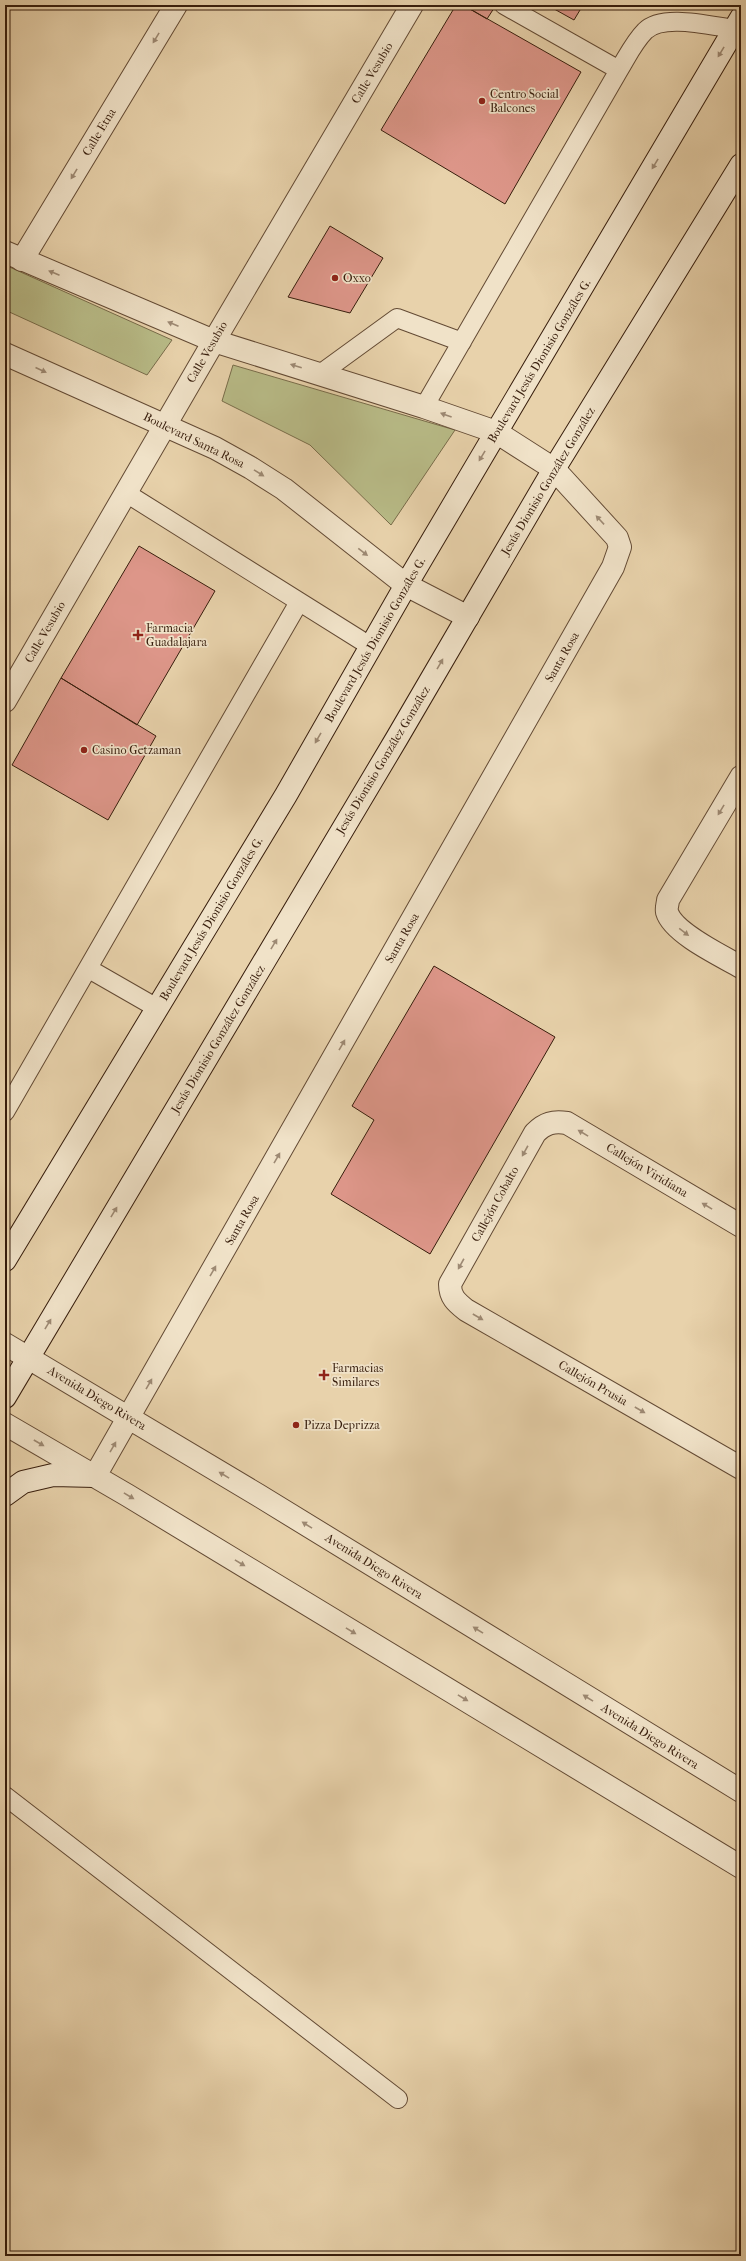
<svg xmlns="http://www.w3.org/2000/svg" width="746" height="2261" viewBox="0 0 746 2261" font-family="'IM FELL French Canon',serif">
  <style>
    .green { fill: #b8bb87; stroke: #786c4a }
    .building { fill: #dd9689; stroke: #371d0c }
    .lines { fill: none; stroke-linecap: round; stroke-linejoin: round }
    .service-casing { stroke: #634a34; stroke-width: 20 }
    .minor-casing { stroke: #634a34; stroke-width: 24 }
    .tertiary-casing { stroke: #634a34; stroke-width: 24 }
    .secondary-casing { stroke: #371d0c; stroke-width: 24 }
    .service { stroke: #f0e2c8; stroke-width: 18 }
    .minor { stroke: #f0e2c8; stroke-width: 22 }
    .tertiary { stroke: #f0e2c8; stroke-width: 22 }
    .secondary { stroke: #f0e2c8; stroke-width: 22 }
    .oneway { fill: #9d8973 }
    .poi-dot { fill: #8f2418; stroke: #f0e2c8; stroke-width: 1.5 }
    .labels { text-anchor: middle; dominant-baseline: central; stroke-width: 3.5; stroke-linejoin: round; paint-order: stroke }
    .street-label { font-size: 12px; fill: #371d0c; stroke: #f0e2c8 }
    .poi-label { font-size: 12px; fill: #371d0c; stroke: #f0e2c8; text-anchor: start }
  </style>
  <rect width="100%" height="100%" fill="#e8d2ab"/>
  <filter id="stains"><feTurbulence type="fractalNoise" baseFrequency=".005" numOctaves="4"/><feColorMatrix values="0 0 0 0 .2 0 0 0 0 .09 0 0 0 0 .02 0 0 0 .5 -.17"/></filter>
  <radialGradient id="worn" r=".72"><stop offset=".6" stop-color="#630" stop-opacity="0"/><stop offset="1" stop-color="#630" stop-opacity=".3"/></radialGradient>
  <path class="green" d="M5,265L172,340L147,375L5,310Z
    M233,365L455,430L391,525L310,445L222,401Z"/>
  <path class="building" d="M456,5H463L581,72L505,204L381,130Z
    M463,5H496L487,19Z
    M547,5H583L574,20Z
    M330,226L383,258L350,313L288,297Z
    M139,546L215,591L137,725L61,678Z
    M61,678L156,736L108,820L12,765Z
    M434,966L555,1037L430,1254L331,1194L374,1120L352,1106Z"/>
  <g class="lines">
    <g class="service-casing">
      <path id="service" d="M504,5L619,70
        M320,374L397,318L462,342
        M424,407L619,70C627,57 634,42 645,31C662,13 711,26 735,29
        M126,493L370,646
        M89,969L157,1008
        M5,1112L299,602
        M5,1796L398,2099"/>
    </g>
    <g class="minor-casing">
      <path id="minor" d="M22,260L176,5
        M5,701L214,341L412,5
        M741,777L668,900C668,903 666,908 667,912C673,933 722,956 741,967
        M741,1226L567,1123C553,1121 545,1123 535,1133L450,1284C450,1297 456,1302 466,1310L741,1468
        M5,1344L258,1495L741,1791
        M5,1424L127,1495L741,1867
        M95,1476L613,567L620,547L617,538L554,469"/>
    </g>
    <g class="tertiary-casing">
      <path id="tertiary" d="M5,252L214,341L424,407L496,432L554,469
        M5,354L215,448L251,468L284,489L406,585L468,617"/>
    </g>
    <g class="secondary-casing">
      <path id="secondary" d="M5,1260L286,795L406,585L741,18
        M5,1397L397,738L554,469L741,165
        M5,1495L23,1482L53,1475L95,1476"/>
    </g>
    <use href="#service" class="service"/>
    <use href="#minor" class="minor"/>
    <use href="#tertiary" class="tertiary"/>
    <use href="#secondary" class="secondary"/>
  </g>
  <defs><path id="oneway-solid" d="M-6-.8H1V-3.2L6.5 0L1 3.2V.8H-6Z"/></defs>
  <g class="oneway">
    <use href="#oneway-solid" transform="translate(156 38) rotate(121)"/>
    <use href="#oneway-solid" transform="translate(721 52) rotate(121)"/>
    <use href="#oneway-solid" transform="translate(655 164) rotate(121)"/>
    <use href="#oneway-solid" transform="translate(74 174) rotate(121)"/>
    <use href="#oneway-solid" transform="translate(54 273) rotate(-157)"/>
    <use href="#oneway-solid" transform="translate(173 324) rotate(-157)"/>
    <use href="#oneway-solid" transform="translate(296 366) rotate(-163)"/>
    <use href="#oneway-solid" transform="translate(41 370) rotate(24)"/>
    <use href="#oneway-solid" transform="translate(446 415) rotate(-160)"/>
    <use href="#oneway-solid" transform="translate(482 456) rotate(121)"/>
    <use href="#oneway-solid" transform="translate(259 473) rotate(32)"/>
    <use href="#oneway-solid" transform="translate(600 520) rotate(-133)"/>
    <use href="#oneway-solid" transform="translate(363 552) rotate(38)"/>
    <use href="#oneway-solid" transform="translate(440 664) rotate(-60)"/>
    <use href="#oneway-solid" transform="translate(318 738) rotate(120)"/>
    <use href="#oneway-solid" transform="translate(721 810) rotate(121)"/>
    <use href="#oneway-solid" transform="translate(684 932) rotate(37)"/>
    <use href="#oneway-solid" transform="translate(274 944) rotate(-59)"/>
    <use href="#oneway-solid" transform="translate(342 1045) rotate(-60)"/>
    <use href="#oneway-solid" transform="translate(583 1133) rotate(-149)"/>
    <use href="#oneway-solid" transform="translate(525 1151) rotate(119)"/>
    <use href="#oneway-solid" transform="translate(277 1158) rotate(-60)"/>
    <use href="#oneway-solid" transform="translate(707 1206) rotate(-149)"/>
    <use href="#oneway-solid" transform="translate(114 1212) rotate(-59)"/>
    <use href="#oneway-solid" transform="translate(461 1264) rotate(119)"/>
    <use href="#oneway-solid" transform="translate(213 1271) rotate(-60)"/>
    <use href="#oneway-solid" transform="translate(478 1317) rotate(30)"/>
    <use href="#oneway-solid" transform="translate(48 1324) rotate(-59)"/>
    <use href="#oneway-solid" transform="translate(149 1384) rotate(-60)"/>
    <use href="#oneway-solid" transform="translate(640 1410) rotate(30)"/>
    <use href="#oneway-solid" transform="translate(39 1443) rotate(30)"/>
    <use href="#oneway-solid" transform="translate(113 1447) rotate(-60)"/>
    <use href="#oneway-solid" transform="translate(224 1475) rotate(-149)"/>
    <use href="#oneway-solid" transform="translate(129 1496) rotate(31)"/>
    <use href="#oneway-solid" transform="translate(307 1525) rotate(-148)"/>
    <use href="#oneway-solid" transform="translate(240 1563) rotate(31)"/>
    <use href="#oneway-solid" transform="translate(478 1630) rotate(-148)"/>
    <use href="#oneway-solid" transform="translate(351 1631) rotate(31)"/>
    <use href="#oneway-solid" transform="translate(463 1698) rotate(31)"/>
    <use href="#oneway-solid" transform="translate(588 1698) rotate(-148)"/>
  </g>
  <g class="poi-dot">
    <circle cx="482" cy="101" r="4"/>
    <circle cx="335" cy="278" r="4"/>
    <path d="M136 629h4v4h4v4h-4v4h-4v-4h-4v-4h4z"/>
    <circle cx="84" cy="750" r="4"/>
    <path d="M322 1369h4v4h4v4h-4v4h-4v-4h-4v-4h4z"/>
    <circle cx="296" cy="1425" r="4"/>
  </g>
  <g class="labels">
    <g class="street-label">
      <text transform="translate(372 73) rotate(-59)">Calle Vesubio</text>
      <text transform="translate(99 132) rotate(-59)">Calle Etna</text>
      <text transform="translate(207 352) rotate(-60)">Calle Vesubio</text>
      <text transform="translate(539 361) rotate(-59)">Boulevard Jesús Dionisio Gonzáles G.</text>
      <text transform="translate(194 440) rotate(26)">Boulevard Santa Rosa</text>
      <text transform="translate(548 481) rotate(-59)">Jesús Dionisio González González</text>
      <text transform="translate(45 632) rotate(-60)">Calle Vesubio</text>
      <text transform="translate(375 640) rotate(-60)">Boulevard Jesús Dionisio Gonzáles G.</text>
      <text transform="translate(562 657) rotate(-60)">Santa Rosa</text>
      <text transform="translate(383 760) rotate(-59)">Jesús Dionisio González González</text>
      <text transform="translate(211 919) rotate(-59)">Boulevard Jesús Dionisio Gonzáles G.</text>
      <text transform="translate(402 938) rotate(-60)">Santa Rosa</text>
      <text transform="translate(218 1039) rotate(-59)">Jesús Dionisio González González</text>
      <text transform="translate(647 1170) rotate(31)">Callejón Viridiana</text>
      <text transform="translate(495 1204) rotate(-61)">Callejón Cobalto</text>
      <text transform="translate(242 1220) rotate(-60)">Santa Rosa</text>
      <text transform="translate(593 1383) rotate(30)">Callejón Prusia</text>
      <text transform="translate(97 1398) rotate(31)">Avenida Diego Rivera</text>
      <text transform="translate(374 1566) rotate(32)">Avenida Diego Rivera</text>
      <text transform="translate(650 1736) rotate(32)">Avenida Diego Rivera</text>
    </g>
    <g class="poi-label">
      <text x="490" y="94">Centro Social<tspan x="490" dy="14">Balcones</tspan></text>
      <text x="343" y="278">Oxxo</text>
      <text x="146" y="628">Farmacia<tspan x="146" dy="14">Guadalajara</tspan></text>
      <text x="92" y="750">Casino Getzaman</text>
      <text x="332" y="1368">Farmacias<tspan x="332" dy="14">Similares</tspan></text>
      <text x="304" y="1425">Pizza Deprizza</text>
    </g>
  </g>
  <rect width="746" height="2261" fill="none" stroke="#e8d2ab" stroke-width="20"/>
  <rect x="6" y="6" width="734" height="2249" fill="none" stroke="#371d0c" stroke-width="2"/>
  <rect x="10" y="10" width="726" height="2241" fill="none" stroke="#371d0c"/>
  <rect width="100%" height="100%" filter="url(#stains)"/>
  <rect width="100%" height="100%" fill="url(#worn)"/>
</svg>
